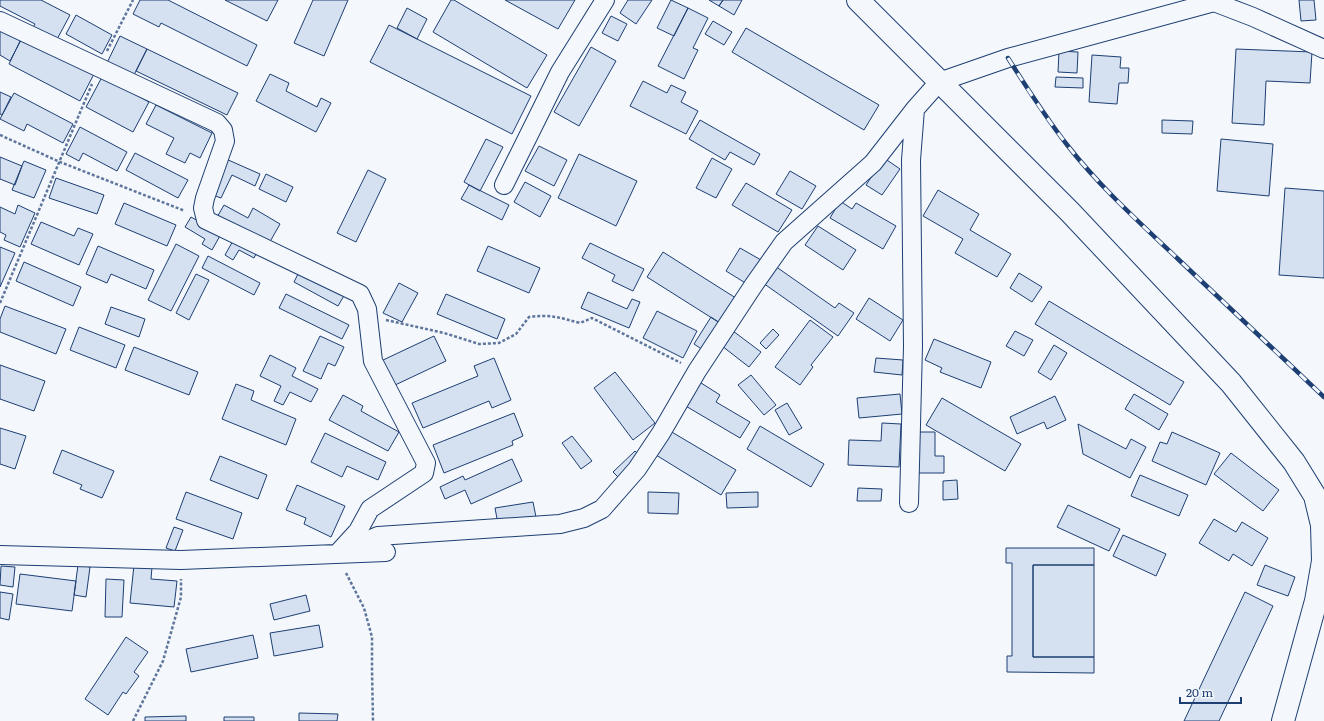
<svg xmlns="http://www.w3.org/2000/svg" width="1324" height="721" viewBox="0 0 1324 721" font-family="Literata,serif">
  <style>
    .building { fill: #d5e0f0; stroke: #1d3f73 }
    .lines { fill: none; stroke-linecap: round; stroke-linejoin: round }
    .minor-casing { stroke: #1d3f73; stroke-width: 20 }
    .tertiary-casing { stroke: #1d3f73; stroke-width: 24 }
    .path { stroke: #5e769c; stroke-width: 2.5; stroke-dasharray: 3 2; stroke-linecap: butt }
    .minor { stroke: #f4f7fb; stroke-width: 18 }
    .tertiary { stroke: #f4f7fb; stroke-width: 22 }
    .rail-casing { stroke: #1d3f73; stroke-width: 4.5 }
    .rail { stroke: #f4f7fb; stroke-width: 3; stroke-dasharray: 9; stroke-linecap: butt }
  </style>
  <rect width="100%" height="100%" fill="#f4f7fb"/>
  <path class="building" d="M0,0H41L70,15L55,43L31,31L35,24L0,6Z
    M140,0H168L257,45L247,66L161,23L159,27L133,14Z
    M225,0H278L267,21Z
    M313,0H348L324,56L294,43Z
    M451,0H454L547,55L527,88L433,32Z
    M505,0H575L558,29Z
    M628,0H652L636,24L620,13Z
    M671,0L688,8L674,36L657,28Z
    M709,0H723L719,6Z
    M723,0H742L734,15L719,6Z
    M1299,0H1314L1316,20L1301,21Z
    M407,8L427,19L417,39L397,28Z
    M688,8L708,18L693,48L698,50L684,79L658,66Z
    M76,15L112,35L102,54L66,34Z
    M611,16L627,24L618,41L602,33Z
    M713,21L732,32L724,45L705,34Z
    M389,25L531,96L512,134L370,62Z
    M746,28L879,105L864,130L732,52Z
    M0,30L21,40L10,61L0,55Z
    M120,36L147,49L132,79L105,67Z
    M22,37L94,74L80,101L9,64Z
    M591,47L616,61L579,126L554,112Z
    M147,49L238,93L227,115L136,71Z
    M1236,49L1312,52L1310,83L1266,81L1264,125L1232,123Z
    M1059,51L1078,52L1077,73L1058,72Z
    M1092,55L1121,57L1120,68H1129L1128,83H1119L1117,104L1089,102Z
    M270,74L289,83L286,91L317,107L321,98L331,103L316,132L256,101Z
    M102,77L149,102L133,132L86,107Z
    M1056,77L1083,78V88L1055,87Z
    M643,81L667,93L671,85L686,92L681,102L698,111L686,134L630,106Z
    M0,92L11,97L2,115L0,114Z
    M14,93L73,124L63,143L27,124L24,131L0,119Z
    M156,105L212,133L200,158L190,153L185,163L166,154L174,138L146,124Z
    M700,120L760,154L754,165L730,152L725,160L689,139Z
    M1162,120L1193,121L1192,134L1162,133Z
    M80,127L127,152L117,171L83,153L79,161L66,154Z
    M486,139L503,147L480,191L464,182Z
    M1221,139L1273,144L1269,196L1217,191Z
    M539,146L567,160L554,186L525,171Z
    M135,153L188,180L178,198L126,170Z
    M579,154L637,181L616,226L558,198Z
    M0,157L22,166L15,185L0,179Z
    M712,158L732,169L716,198L696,188Z
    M884,158L900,169L882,195L866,185Z
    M226,159L260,174L255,186L232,175L221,198L210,194Z
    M24,161L46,170L34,198L12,190Z
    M368,170L386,179L356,242L337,233Z
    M790,171L816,186L802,209L776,194Z
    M266,174L293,187L286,202L259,189Z
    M56,178L104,195L97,214L49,198Z
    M525,182L551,196L540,217L514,202Z
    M746,183L792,210L778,232L732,205Z
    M469,185L509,205L502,220L461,199Z
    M1285,188L1324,191V278L1279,275Z
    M938,190L979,214L970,230L1011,254L997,277L955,253L963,239L923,216Z
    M840,201L852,209L856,203L896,226L883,249L830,218Z
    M124,203L176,225L167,246L115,224Z
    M18,205L35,213L20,247L4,240L6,235L0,232V207L15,214Z
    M224,205L248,218L253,208L280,224L267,247L216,219Z
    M191,217L221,234L212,250L202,244L205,239L185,227Z
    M41,222L74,236L78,228L93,234L79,265L31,244Z
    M818,226L856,250L843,270L805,245Z
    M234,239L257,252L254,258L239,250L233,260L225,255Z
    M590,243L644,269L633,291L612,281L615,275L582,258Z
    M176,244L199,256L171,311L148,300Z
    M98,246L154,270L146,289L111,274L107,283L86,274Z
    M488,246L540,268L529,293L477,271Z
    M0,247L15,253L0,287Z
    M740,248L761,260L747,284L726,271Z
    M663,252L739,300L723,325L647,277Z
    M208,256L260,283L254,295L202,268Z
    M24,262L81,287L73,306L16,281Z
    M775,266L835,308L839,303L854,313L838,336L763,283Z
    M300,270L345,294L338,306L294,282Z
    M1019,273L1042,287L1032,302L1010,288Z
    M196,274L209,280L189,320L176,313Z
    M399,283L418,293L402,322L383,313Z
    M588,292L627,309L632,299L640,302L629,328L581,308Z
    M286,294L349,325L342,339L279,308Z
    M446,294L505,319L497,339L437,314Z
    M869,298L903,320L890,341L856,319Z
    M1049,301L1184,382L1170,405L1035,324Z
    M5,306L66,329L56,354L0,332V319Z
    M111,307L145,319L139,337L105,324Z
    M657,311L697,331L683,358L643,338Z
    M711,317L723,325L706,352L694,344Z
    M810,320L833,337L811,365L813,367L800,385L775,367Z
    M79,327L125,345L116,368L70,350Z
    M773,329L779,335L766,349L760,343Z
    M733,331L761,352L749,367L722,346Z
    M1015,331L1033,340L1024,356L1006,346Z
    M320,336L344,347L335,366L328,363L321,379L303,371Z
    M434,336L446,361L393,386L381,361Z
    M934,339L991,362L981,388L940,372L942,368L925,360Z
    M1054,345L1067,353L1051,380L1038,372Z
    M134,347L198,372L189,395L125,370Z
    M270,355L296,368L292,376L318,389L311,402L290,392L283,405L274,401L281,386L260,376Z
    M494,358L511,400L492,408L489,401L423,428L412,403L478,376L474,366Z
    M876,358L903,360L902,375L874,372Z
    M0,365L45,381L34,411L0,399Z
    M615,372L655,423L633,440L594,388Z
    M751,375L776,405L764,415L738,385Z
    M698,381L720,395L716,402L750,422L740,438L684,405Z
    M236,384L254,391L251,400L296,419L286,445L222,419Z
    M900,394L902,414L859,418L857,398Z
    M1134,394L1168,414L1159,430L1125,409Z
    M343,395L363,406L361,411L399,432L388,451L329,420Z
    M1055,396L1066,420L1047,429L1044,422L1017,434L1010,417Z
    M942,398L1021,444L1005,471L926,425Z
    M787,403L802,428L789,435L775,410Z
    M514,413L523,436L512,441L513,445L444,473L433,445Z
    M882,423L901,424L899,467L848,465L849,440L881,441Z
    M1078,424L1126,449L1131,439L1146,447L1130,478L1083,454Z
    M760,426L824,464L811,487L747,449Z
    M0,428L26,436L15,469L0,464Z
    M670,431L736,470L721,495L656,455Z
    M918,432H935V456H944V473H918Z
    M1172,432L1220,453L1206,485L1152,461L1160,442L1167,444Z
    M325,433L386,462L378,480L347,466L342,477L311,462Z
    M572,436L592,461L581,469L562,443Z
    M62,450L114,471L102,498L80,489L82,485L53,473Z
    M635,451L641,457L619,478L613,472Z
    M1231,453L1279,490L1263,511L1214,474Z
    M220,456L267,475L258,499L210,480Z
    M512,459L522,481L471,504L465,490L445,499L440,487L463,476L465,480Z
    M1140,475L1188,495L1179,516L1131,496Z
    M957,480L958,499L943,500V481Z
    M297,485L345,506L331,537L304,524L306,518L286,510Z
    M858,488L882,489L881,501H857Z
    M186,492L242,513L233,539L176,519Z
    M648,492L679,493L678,514L648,513Z
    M758,492V507L727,508L726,493Z
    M533,502L536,517L498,524L495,508Z
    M1068,505L1120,529L1109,551L1057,527Z
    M1214,519L1236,532L1242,522L1268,538L1252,566L1233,554L1229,561L1199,543Z
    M174,527L183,530L175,551L166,548Z
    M1123,535L1166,554L1156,576L1113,556Z
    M1006,548H1094V565H1033V657H1094V673L1007,672V656H1012V563H1006Z
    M78,565L90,567L86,597L74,595Z
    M134,565L152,567L151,579L177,581L174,607L130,603Z
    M1033,565H1094V657H1033Z
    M1265,565L1295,577L1288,596L1257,585Z
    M1,566L15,567L13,587L0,585Z
    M20,574L76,581L72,611L16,604Z
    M106,579L124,580L122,617H105Z
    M0,592L13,594L9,620L0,618Z
    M1245,592L1273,606L1219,721H1184Z
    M306,595L310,611L274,620L270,604Z
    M319,625L323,647L274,656L270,633Z
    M253,635L258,658L191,672L186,649Z
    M126,637L148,652L134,672L139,676L126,694L123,692L108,715L85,699Z
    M299,713L338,714L337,721H299Z
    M186,716V721H145V717Z
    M224,717H254V721H224Z"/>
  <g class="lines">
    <g class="minor-casing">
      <path id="minor" d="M0,21L217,123L223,130L225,141L205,198L203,208L206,220L360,294L367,309L373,361L426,463L424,473L370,509L358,531L337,554
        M504,185L560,72L605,0
        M909,503L913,346L911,160L915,109L939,82L1008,58L1214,2L1253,17L1324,49
        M343,551L378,536L560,524L584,518L602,509L637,469L661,433L697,371L753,286L784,242L873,163L915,109
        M0,555L181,560L386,552"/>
    </g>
    <g class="tertiary-casing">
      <path id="tertiary" d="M858,0L1070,212L1231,383L1294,462L1315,496L1322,525L1323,561L1316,601L1283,721"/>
    </g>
    <path class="path" d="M107,51L133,0
      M0,135L60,162L185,211
      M0,303L92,84
      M386,320L444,333L479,344L499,343L516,334L529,317C550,314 561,318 580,323L592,318L681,363
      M346,573L364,608L372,637V670L373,721
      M133,721L163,661L181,597V579"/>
    <use href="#minor" class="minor"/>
    <use href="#tertiary" class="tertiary"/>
    <g class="rail-casing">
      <path id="rail" d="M1008,58C1027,88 1046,118 1068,146C1100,187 1140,223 1178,259C1227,305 1275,351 1324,397"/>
    </g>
    <use href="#rail" class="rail"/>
  </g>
  <path d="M1180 697v6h61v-6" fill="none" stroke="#1d3f73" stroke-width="2"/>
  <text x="1186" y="697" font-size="12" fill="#1d3f73" stroke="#f4f7fb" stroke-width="3" paint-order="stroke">20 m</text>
</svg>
